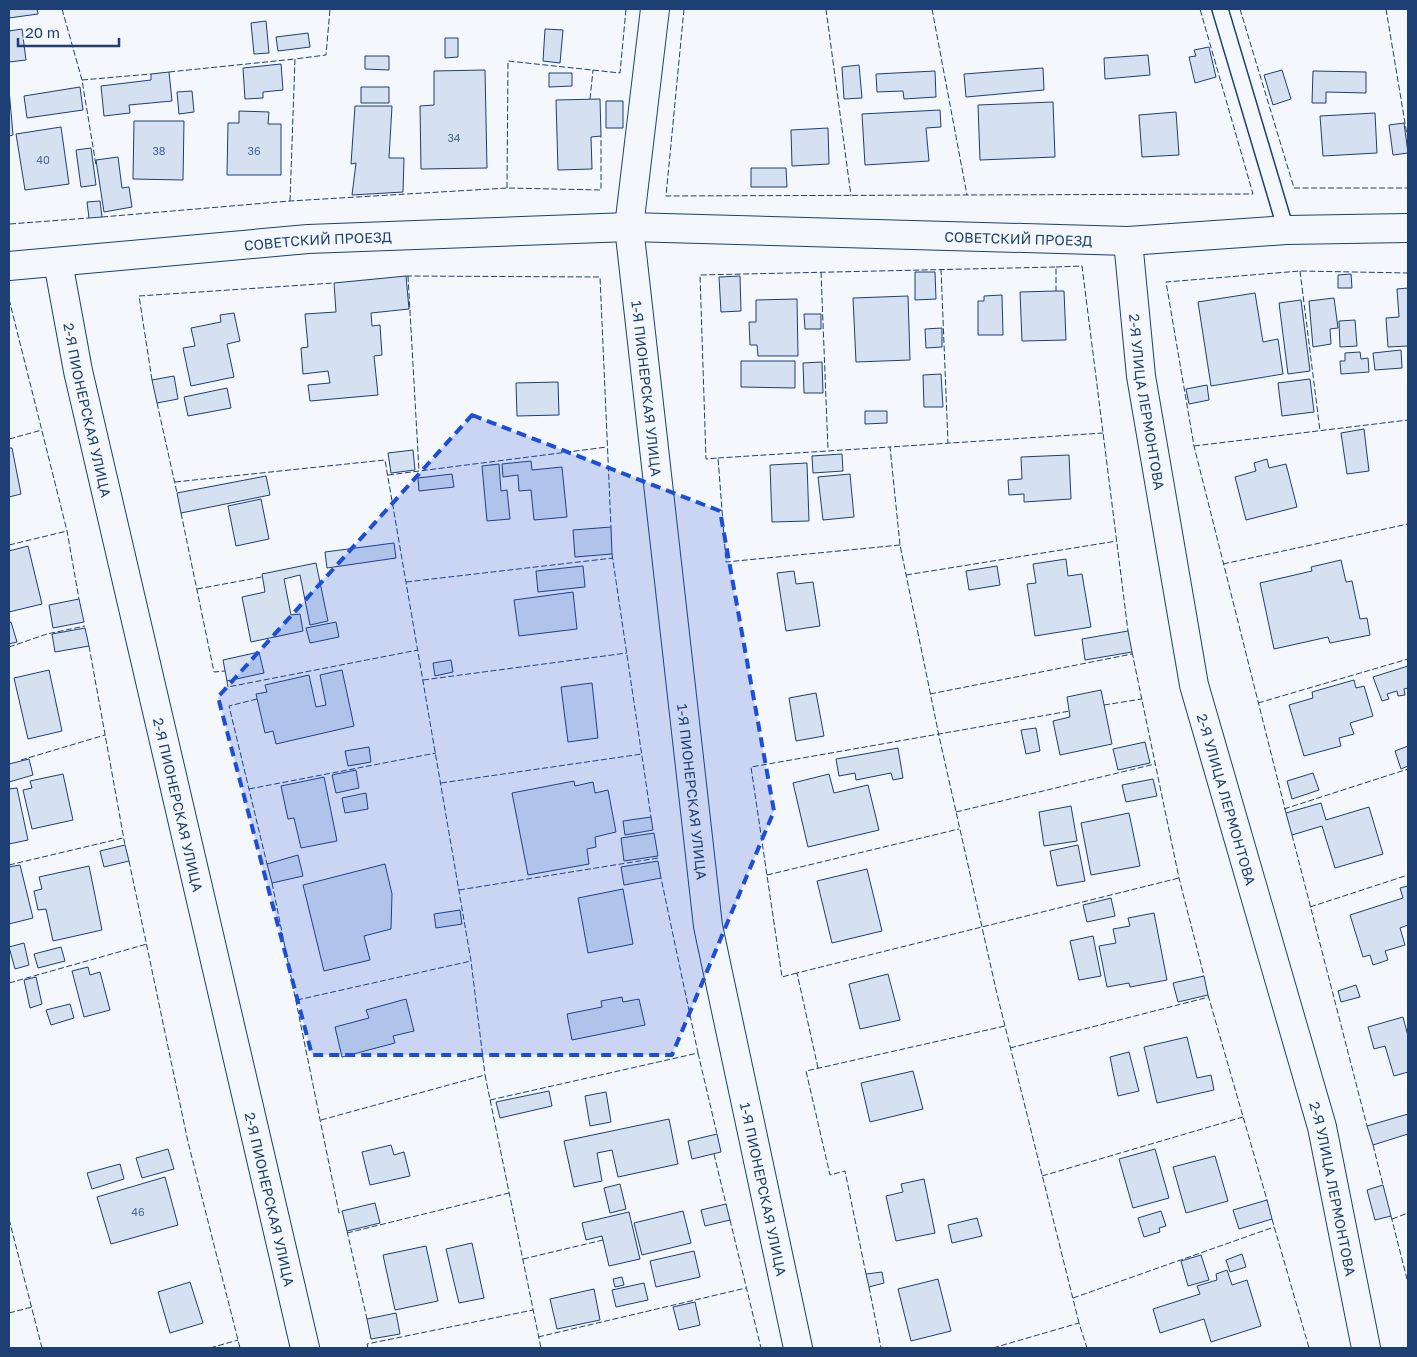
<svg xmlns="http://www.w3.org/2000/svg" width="1417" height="1357" viewBox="0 0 1417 1357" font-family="'Golos Text',sans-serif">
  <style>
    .building { fill: #d5e0f0; stroke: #1d3f73 }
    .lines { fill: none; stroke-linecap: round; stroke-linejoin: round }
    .lane-casing { stroke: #1d3f73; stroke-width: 18 }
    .street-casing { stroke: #1d3f73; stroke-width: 30 }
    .lane { stroke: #f4f7fb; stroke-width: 15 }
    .street { stroke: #f4f7fb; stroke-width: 28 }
    .fence { stroke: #1d3f73; stroke-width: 1; stroke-dasharray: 6 2.5; stroke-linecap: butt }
    .marked { fill: #1d4ed8; fill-opacity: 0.2; stroke: #1d4ed8; stroke-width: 4; stroke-dasharray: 10 6; stroke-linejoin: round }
    .labels { text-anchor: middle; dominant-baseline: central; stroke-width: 4; stroke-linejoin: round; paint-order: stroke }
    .number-label { font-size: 11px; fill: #4b6792 }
    .street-label { font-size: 14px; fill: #1d3f73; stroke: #f4f7fb }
  </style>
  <rect width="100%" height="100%" fill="#f4f7fb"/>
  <path class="building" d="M9,9H37L38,14L9,18Z
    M266,21L269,53L254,54L251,23Z
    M22,29L26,60L9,62V31Z
    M545,29L563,30L560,63L543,61Z
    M308,33L310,47L278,51L276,37Z
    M445,38H458V57L445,58Z
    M1209,47L1216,77L1195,83L1189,57L1196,56L1194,50Z
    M1148,55L1150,75L1105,79L1104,58Z
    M365,56H389V70L365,69Z
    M281,64L283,90L263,92V98L245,99L243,68Z
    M859,65L862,98L844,99L842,67Z
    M1043,68L1044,90L966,97L964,74Z
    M485,70L487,168L421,169L420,106L434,105V71Z
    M1282,70L1291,99L1273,105L1264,75Z
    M935,71L936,97L904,99L903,91L877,92L876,74Z
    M1313,71L1366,72V93L1326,92V103H1312Z
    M169,72L172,101L129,105L130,113L104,116L101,86L151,80V74Z
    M549,73H572V86L549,87Z
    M80,87L83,110L27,118L24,96Z
    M361,87H389V103H361Z
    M9,89L13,135L9,136Z
    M192,91L194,112L179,114L177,92Z
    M600,99L601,136L591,137L592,169L558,170L556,100Z
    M606,101H623V128H606Z
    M1053,102L1055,157L980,160L978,105Z
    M355,106H392L389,158H404L403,192L352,195L356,163L351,164Z
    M940,110L941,127L926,128L929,161L865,165L862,114Z
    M239,111L269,112L268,124H281V175H227L228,123H239Z
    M1176,112L1179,155L1142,157L1139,115Z
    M1375,113L1377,153L1323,156L1320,116Z
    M134,121H184L183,180L133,179Z
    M1404,123L1408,153L1393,155L1389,125Z
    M61,127L69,184L25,190L16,134Z
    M828,128L829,164L792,166L791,130Z
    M91,148L96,185L81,187L76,150Z
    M118,157L122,188L129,187L132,207L104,212L96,160Z
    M751,168H786L787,187H751Z
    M100,201L102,217L89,218L87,202Z
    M915,272H935L936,299L915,300Z
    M1351,274L1352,288H1338V275Z
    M406,276L409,309L371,313L372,326L380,325L382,355L374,356L378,395L310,401L308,385L330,383L328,371L303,374L301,348L308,347L305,314L336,312L334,283Z
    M740,276L741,311L721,312L719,277Z
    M1408,288V346L1388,347L1386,318L1399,317L1397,289Z
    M1056,291H1064L1066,340L1022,341L1020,292Z
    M1255,293L1263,342L1278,339L1283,374L1211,386L1198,302Z
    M1002,295L1003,335H978V301H984V296Z
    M908,296L910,360L856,362L853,298Z
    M1334,298L1338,328L1330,329L1331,344L1313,347L1309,301Z
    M797,299L798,356H758L757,345H750L749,322H756V300Z
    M1301,300L1310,371L1288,374L1279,303Z
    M234,313L240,341L227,344L234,377L191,386L183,348L195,346L191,328L221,322L220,315Z
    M804,314H821V329H805Z
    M1355,320L1357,346L1340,347L1339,321Z
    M942,328V347L926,348L925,329Z
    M1401,350L1402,368L1375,370L1373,353Z
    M1360,352L1361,359L1368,358L1369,372L1341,374L1340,361H1345V353Z
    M741,361H795V388L741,387Z
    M822,362L823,393H804L803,363Z
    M941,374L943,407H924L923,375Z
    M174,376L178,399L157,403L152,380Z
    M1310,379L1314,412L1282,416L1278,383Z
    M558,382L559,415L517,416L516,383Z
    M1207,385L1209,400L1189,404L1186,389Z
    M227,388L231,408L188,416L184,397Z
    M865,411H887V423L865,424Z
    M1364,429L1369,471L1347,474L1341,433Z
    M9,448H12L21,494L9,497Z
    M413,450L415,470L391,473L388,453Z
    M842,454L843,471L813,473L812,456Z
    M1069,455L1071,499L1024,502V494L1009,495L1008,480L1022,479L1021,457Z
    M1267,459L1269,468L1286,464L1297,507L1246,520L1235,477L1256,471L1254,463Z
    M531,461L532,470L562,467L567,517L534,520L531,490L519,491L518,475L503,477L502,464Z
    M807,463L809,521L772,522L770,465Z
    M499,464L501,491L507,490L510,519L487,521L482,466Z
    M452,474L454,487L419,491L418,478Z
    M850,474L854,517L823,520L818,477Z
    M266,476L270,495L181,513L177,493Z
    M261,499L269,539L236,546L228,506Z
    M611,527L612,554L575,557L573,530Z
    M394,543L396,558L327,568L325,552Z
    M28,546L42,604L9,612V551Z
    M1066,559L1068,576L1082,574L1091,627L1035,636L1027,584L1036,583L1033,564Z
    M1341,560L1346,582L1352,581L1360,619L1367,618L1370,635L1330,643L1328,637L1274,649L1260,583L1312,571L1311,567Z
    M316,563L328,621L310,625L300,575L284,579L291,615L300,614L303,631L251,642L242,597L265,592L262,574Z
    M583,566L585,587L538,592L536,571Z
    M997,566L1000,585L969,590L966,571Z
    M794,571L796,584L813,582L820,626L786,631L777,573Z
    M573,592L577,629L519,636L514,600Z
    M79,599L84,622L53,628L49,605Z
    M11,622L17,642L9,644V623Z
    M336,622L339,637L310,643L306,628Z
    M85,628L89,646L55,652L52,634Z
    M1128,631L1132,652L1085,660L1082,639Z
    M259,652L264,673L227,681L223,660Z
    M451,660L453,672L435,676L433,663Z
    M1408,666V688L1404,689L1405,695L1398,696L1397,691L1387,694L1389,699L1382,701L1373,677Z
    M49,670L62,731L28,739L14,678Z
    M342,670L354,726L276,744L273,731L265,733L256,694L267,692L265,685L309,675L316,707L326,705L320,675Z
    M1354,680L1356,688L1364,686L1373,716L1350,723L1354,734L1339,738L1341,746L1304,756L1289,705L1313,698L1312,692Z
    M592,683L598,738L568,742L561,687Z
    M1101,690L1112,744L1060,755L1053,721L1070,717L1067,697Z
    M816,693L824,736L796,741L789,698Z
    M1036,728L1040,751L1026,754L1021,730Z
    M1145,742L1150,763L1118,770L1113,749Z
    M1408,746V766L1401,769L1395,751Z
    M369,747L371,762L348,766L345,751Z
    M898,748L903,778L893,780L891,773L856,780L855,773L839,776L836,759Z
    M29,759L33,775L9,782V764Z
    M356,770L359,788L336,793L332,775Z
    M1313,773L1319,790L1292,799L1287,781Z
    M63,774L73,820L32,829L23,790L32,788L30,781Z
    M829,774L834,793L868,785L879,830L808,847L793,783Z
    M324,777L337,841L301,848L294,818L288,819L281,786Z
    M1153,779L1157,796L1126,802L1122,785Z
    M574,781L575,786L593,782L595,793L608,790L616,832L595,837L596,847L587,849L589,864L528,875L512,793Z
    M17,788L28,840L9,844V789Z
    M366,793L368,809L345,813L342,798Z
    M1321,803L1326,820L1369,807L1383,854L1335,868L1322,826L1292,835L1286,813Z
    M1071,806L1077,841L1044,846L1039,812Z
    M1129,813L1140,866L1091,875L1081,823Z
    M651,817L653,830L625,835L623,821Z
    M654,833L658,856L624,861L621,838Z
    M125,845L129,861L104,867L100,851Z
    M1078,845L1085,881L1057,886L1050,851Z
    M298,855L303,876L272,883L267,864Z
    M658,861L661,878L624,885L621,867Z
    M385,864L392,894L391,929L364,936L370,960L324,971L303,885Z
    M20,865L33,918L9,924V867Z
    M89,866L102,930L53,941L46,909L38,910L34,891L42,889L39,877Z
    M867,869L882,931L832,943L817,881Z
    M1408,886V925L1400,928L1405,945L1385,951L1388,960L1373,965L1370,955L1363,957L1350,915L1403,898L1400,888Z
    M623,889L633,944L588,953L578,898Z
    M1111,898L1115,916L1087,922L1083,905Z
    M460,910L462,924L436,928L434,914Z
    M1154,913L1167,980L1130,987L1129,983L1107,987L1099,946L1116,943L1113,929L1130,926L1128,918Z
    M1093,936L1101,976L1079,980L1070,941Z
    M24,943L29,965L15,969L9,947Z
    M61,947L65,961L38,968L34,954Z
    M88,967L90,975L100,972L110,1010L84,1017L72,971Z
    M888,974L900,1020L860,1029L849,984Z
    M1204,976L1208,995L1178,1002L1173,983Z
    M36,977L42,1004L30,1008L24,980Z
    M1356,985L1360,997L1341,1002L1338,991Z
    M622,997L623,1002L639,999L645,1025L572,1040L567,1014L602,1007L601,1001Z
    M406,999L414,1031L393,1036L395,1043L342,1057L335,1027L369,1018L366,1010Z
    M70,1004L74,1018L51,1025L46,1010Z
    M1403,1017L1408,1036V1072L1394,1076L1385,1046L1374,1049L1368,1027Z
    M1187,1037L1197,1078L1211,1075L1214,1090L1157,1103L1144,1047Z
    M1129,1052L1139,1091L1118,1096L1110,1057Z
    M913,1071L923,1109L870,1122L861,1083Z
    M549,1091L552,1106L500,1118L496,1102Z
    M606,1092L611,1122L590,1126L585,1096Z
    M1408,1114V1134L1373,1145L1367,1126Z
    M669,1119L678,1164L618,1177L612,1150L597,1153L602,1181L574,1187L564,1141Z
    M717,1134L721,1152L692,1159L688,1141Z
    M391,1145L394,1155L404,1152L410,1176L370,1185L362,1152Z
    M168,1149L174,1169L142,1178L136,1158Z
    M1155,1149L1169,1198L1133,1208L1119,1159Z
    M1215,1156L1228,1201L1186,1213L1173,1167Z
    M120,1164L124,1179L92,1189L87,1173Z
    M165,1177L178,1225L111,1244L97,1197Z
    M924,1179L935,1233L896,1241L886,1196L903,1192L901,1184Z
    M620,1184L626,1209L610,1213L604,1188Z
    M1383,1185L1391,1216L1375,1220L1367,1190Z
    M1267,1200L1272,1219L1239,1229L1233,1210Z
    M375,1203L380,1223L347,1231L342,1211Z
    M726,1204L730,1220L705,1226L701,1210Z
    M683,1211L691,1243L642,1255L634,1223Z
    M1161,1211L1166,1226L1159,1228L1160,1232L1144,1237L1138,1218Z
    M629,1212L640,1259L609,1266L602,1236L586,1240L582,1223Z
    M977,1218L982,1236L952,1243L948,1225Z
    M472,1243L484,1298L459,1303L446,1249Z
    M426,1246L438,1301L395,1310L383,1255Z
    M694,1251L700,1277L656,1287L650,1261Z
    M1242,1254L1246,1267L1230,1272L1226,1260Z
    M1201,1255L1209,1280L1188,1286L1181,1261Z
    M1227,1270L1232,1285L1247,1280L1261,1326L1211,1342L1204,1319L1160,1333L1153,1309L1200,1294L1197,1286L1217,1280L1216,1274Z
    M882,1272L884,1283L869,1287L866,1274Z
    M622,1277L624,1285L615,1287L613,1279Z
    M938,1279L951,1331L911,1341L898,1289Z
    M190,1282L203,1323L170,1333L158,1292Z
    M644,1283L648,1300L616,1307L612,1290Z
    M594,1289L600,1320L557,1329L550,1299Z
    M695,1302L700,1325L679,1330L673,1307Z
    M396,1313L400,1334L371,1339L367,1319Z"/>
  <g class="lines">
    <g class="lane-casing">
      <path id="lane" d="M1220,9L1286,230"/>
    </g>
    <g class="street-casing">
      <g id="street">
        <path id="s1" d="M655,9L629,227L708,926L798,1348"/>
        <path id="s2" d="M1128,241L1141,376L1194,685L1322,1127L1366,1348"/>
        <path id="s3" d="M58,262L78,371L305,1348"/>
        <path id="s4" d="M9,266L308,239L629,227L1128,241L1286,230L1408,228"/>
      </g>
    </g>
    <use href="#lane" class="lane"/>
    <use href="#street" class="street"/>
    <path class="fence" d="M62,9L82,80L96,165
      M684,9L666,196L1253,194L1200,9
      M826,9L851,196
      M932,9L967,195
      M1240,9L1294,188H1408
      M1386,9L1408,141
      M169,72L295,59
      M82,80L151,74
      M590,99L593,70
      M507,188L508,61L620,73L626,9
      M290,201L295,59L326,55L330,9
      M102,217L290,201L507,188L601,190V136
      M10,224L89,218
      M1056,267L1082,266L1128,631
      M941,269L948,443
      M1300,271L1320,431
      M821,272L828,450
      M406,276L600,277L611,527
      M408,276L419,471
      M9,299L67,531L79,599
      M152,380L139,296L334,283
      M157,403L177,493
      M9,439L42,430
      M1194,446L1408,420
      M718,458L890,447
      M388,475L607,447
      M175,482L385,460L471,961L485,1075
      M181,513L214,672L225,671
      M9,545L67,531
      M900,545L726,562L718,458L706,459L700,275L1056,267V291
      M612,554L651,817
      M1223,564L1408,524
      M906,575L1117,541
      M406,582L613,558
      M197,589L262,577
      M89,646L125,845
      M9,647L47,634L85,626
      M1132,652L1179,878L1204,976
      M423,680L627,653
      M227,681L228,687L418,650
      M930,694L1132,654
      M257,699L229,706L267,864
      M1258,703L1408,659
      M1104,705L1142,699
      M21,760L105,735
      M441,783L642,754
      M249,789L436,753
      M1284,809L1408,769
      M956,812L1155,764
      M1286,813L1194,446L1166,282L1300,271L1408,273
      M1292,835L1367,1126
      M129,861L188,1142L240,1348
      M9,865L123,838
      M767,875L959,829
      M272,883L339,1213L342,1211
      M459,890L658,858
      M1310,907L1408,875
      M797,973L782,977L751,767L1070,711
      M9,983L147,944
      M1208,995L1267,1200
      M297,1000L471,961
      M1010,1048L1209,997
      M698,1053L717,1134
      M818,1068L797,973L1179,878
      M490,1100L698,1053L661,878
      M321,1120L485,1075L541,1348
      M1373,1145L1383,1185
      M714,1154L726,1204
      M1042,1176L1243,1117
      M1391,1216L1408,1283
      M9,1219L42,1348
      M1272,1219L1309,1348
      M1392,1219L1408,1213
      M730,1220L761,1348
      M347,1231L367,1319
      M347,1233L509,1193
      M523,1259L603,1240
      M866,1274L845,1171L830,1175L806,1071L1005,1026
      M869,1287L881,1348
      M1073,1298L1274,1227
      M9,1313L32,1307
      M1079,1323L997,994L939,736L900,545L890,447L1103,433
      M538,1337L746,1288
      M210,1348L238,1340
      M368,1348L367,1344L533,1310
      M993,1348L1079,1323L1087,1348"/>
  </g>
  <path class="marked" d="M472,415L720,511L774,811L672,1055H312L218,697Z"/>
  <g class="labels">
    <g class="number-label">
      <text x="454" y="137">34</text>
      <text x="159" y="150">38</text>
      <text x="254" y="150">36</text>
      <text x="43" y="159">40</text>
      <text x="138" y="1211">46</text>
    </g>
    <g class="street-label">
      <text stroke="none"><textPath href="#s4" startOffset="1011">СОВЕТСКИЙ ПРОЕЗД</textPath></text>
      <text stroke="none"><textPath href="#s4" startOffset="310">СОВЕТСКИЙ ПРОЕЗД</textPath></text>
      <text stroke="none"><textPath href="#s1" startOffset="382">1-Я ПИОНЕРСКАЯ УЛИЦА</textPath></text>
      <text stroke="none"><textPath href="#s2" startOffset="162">2-Я УЛИЦА ЛЕРМОНТОВА</textPath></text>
      <text stroke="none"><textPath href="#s3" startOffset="151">2-Я ПИОНЕРСКАЯ УЛИЦА</textPath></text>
      <text stroke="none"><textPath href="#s1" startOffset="788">1-Я ПИОНЕРСКАЯ УЛИЦА</textPath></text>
      <text stroke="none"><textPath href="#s2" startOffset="568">2-Я УЛИЦА ЛЕРМОНТОВА</textPath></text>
      <text stroke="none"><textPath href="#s3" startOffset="556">2-Я ПИОНЕРСКАЯ УЛИЦА</textPath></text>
      <text stroke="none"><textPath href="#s1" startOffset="1192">1-Я ПИОНЕРСКАЯ УЛИЦА</textPath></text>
      <text stroke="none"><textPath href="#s2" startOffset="972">2-Я УЛИЦА ЛЕРМОНТОВА</textPath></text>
      <text stroke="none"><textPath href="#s3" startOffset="961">2-Я ПИОНЕРСКАЯ УЛИЦА</textPath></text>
    </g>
  </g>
  <rect width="1417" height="1357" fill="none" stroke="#1d3f73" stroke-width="20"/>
  <path d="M18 38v8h101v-8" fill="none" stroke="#1d3f73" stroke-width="2.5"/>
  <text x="25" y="38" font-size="15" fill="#1d3f73" stroke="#f4f7fb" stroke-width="4" paint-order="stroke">20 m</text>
</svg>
